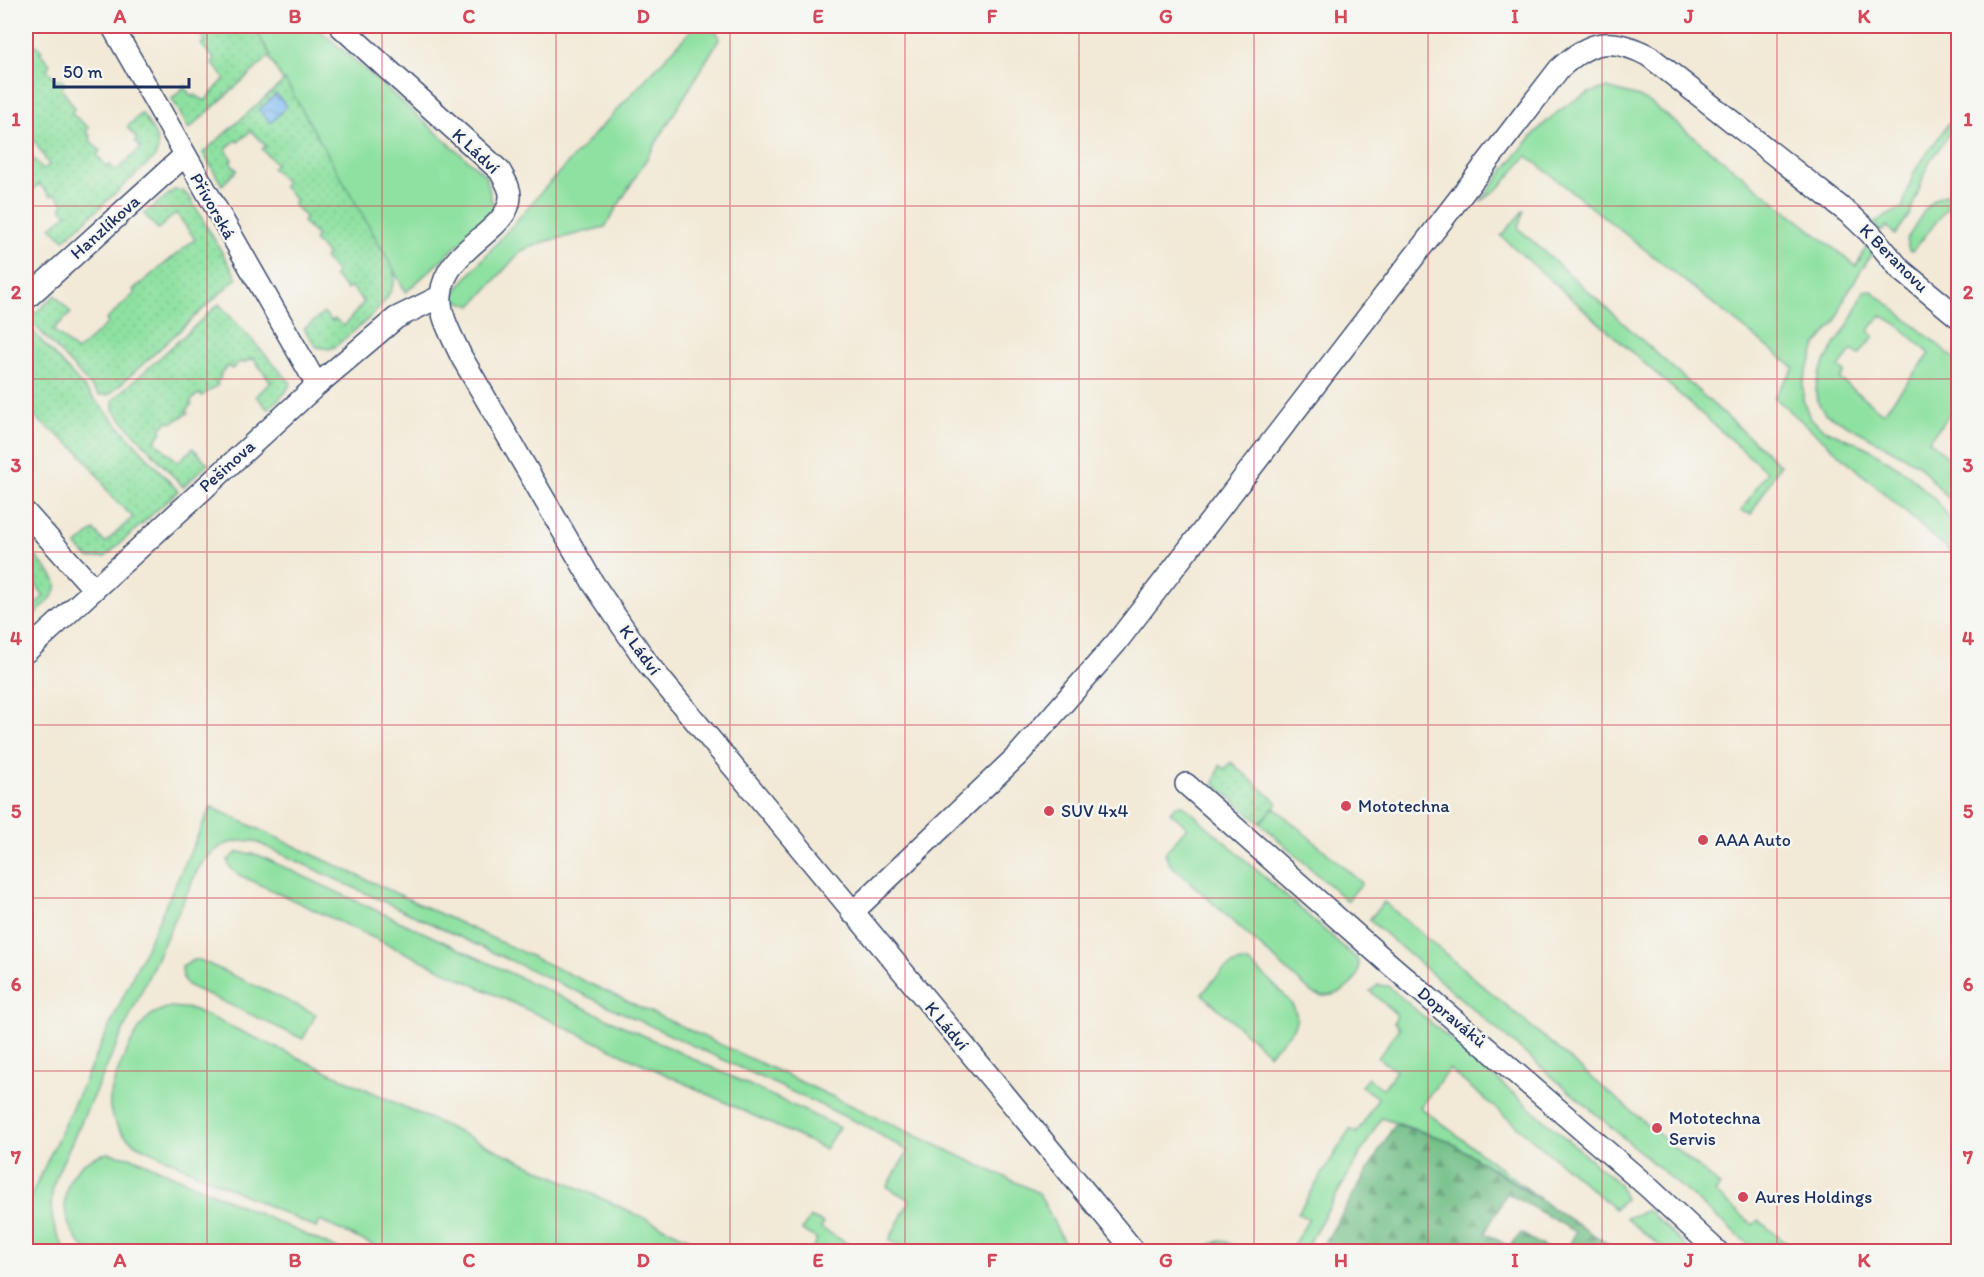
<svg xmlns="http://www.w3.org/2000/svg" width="1984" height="1277" viewBox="0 0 1984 1277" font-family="Itim,sans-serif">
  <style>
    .grass { fill: #8ee1a1; stroke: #548880; stroke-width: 1.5; fill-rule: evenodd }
    .forest { fill: url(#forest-firs); stroke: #467772; stroke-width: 1.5 }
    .park { fill: url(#park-dots); stroke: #548880; stroke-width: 1.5 }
    .water { fill: url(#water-waves); stroke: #4e76a8; stroke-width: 1.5 }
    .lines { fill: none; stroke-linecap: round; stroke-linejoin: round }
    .minor-casing { stroke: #3b4b70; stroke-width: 24 }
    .minor { stroke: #fff; stroke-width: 21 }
    .grid { fill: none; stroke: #d1495b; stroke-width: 1.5; stroke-opacity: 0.55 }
    .poi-dot { fill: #d1495b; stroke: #f6f6f2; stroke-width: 2 }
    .labels { text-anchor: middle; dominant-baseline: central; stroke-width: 5; stroke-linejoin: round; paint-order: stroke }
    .street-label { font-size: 18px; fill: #1b2f5e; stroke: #f6f6f2 }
    .poi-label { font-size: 18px; fill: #1b2f5e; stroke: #f6f6f2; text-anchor: start }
    .neatline { fill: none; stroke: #d1495b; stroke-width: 2 }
    .grid-label { font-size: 20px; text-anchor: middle; font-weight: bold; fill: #d1495b }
  </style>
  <defs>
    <pattern id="forest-firs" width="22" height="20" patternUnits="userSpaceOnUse" patternTransform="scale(1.5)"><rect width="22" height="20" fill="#72bf87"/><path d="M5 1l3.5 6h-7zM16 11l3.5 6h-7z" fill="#5d9c72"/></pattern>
    <pattern id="park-dots" width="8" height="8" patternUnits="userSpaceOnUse" patternTransform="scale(1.5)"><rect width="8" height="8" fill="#8ee1a1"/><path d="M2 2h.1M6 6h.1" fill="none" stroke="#7ac18d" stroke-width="1.8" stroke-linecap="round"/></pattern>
    <pattern id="water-waves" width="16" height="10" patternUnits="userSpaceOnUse" patternTransform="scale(1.5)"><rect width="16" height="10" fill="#80bcf3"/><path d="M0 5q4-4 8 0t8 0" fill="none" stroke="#6899c8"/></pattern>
  </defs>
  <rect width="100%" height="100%" fill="#f6f6f2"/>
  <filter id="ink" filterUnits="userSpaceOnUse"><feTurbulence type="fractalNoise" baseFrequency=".0167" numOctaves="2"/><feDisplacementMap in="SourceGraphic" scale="12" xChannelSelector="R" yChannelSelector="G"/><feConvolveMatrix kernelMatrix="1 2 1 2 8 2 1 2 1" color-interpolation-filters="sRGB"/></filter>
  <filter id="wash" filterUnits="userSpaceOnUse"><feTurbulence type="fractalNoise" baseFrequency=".008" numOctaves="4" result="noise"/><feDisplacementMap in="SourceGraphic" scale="24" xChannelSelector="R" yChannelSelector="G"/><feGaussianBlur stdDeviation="1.35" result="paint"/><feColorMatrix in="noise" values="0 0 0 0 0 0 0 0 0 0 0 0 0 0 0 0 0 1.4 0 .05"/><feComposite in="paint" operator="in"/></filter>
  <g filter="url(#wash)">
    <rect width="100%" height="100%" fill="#f2e9d6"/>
    <path class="grass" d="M251,26H315L486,176L492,202L497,206L492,214L406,292Z
      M695,26H713L720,38L605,227L544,242L521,251L472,306L449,298L551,181Z
      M1607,88L1639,97L1652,104L1856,266L1868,244L1873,251L1845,297L1836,321L1817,344L1803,382V400L1810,418L1822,428L1868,448L1907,473L1940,505L1958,531V558L1774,397L1794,368L1527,156L1501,186L1480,202C1511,162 1553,97 1607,88Z
      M1958,110V122L1929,162L1910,214L1895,235L1887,226L1881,232L1873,223L1902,208L1914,172Z
      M1948,194L1958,195V207L1952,202L1913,251L1909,250L1906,240C1919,223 1926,198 1948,194Z
      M1524,210L1518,228L1780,465L1751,514L1741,511L1767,472L1501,236Z
      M1871,290L1958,361V404L1929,440L1958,467V509L1918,464L1825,413C1800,385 1834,349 1848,325C1855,314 1859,302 1864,291ZM1881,315L1897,324L1930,354L1883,413L1840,379L1845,372L1839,367L1852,350L1859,355L1874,336L1868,331Z
      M1177,805H1183L1357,959C1367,982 1332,1004 1312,993L1170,864L1165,853L1187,827L1170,812Z
      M211,807L1039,1193L1068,1251H910L889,1240L910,1200L887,1187L908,1151L863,1125L254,841C229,839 214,847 199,867L58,1172C47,1199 49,1228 67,1251H26V1207Z
      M1274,807L1362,883L1347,901L1260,823Z
      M238,852L258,855L839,1127L825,1149L237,874L229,866L228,860Z
      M1384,902L1720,1186L1715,1192L1753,1225L1758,1220L1796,1251H1756L1369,920Z
      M193,960H200L316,1014L303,1039L187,985L183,979L182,967Z
      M1246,962C1256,966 1264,976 1272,983C1308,1017 1302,1022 1269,1054L1202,994C1214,980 1226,961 1246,962Z
      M1378,985L1388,986L1619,1184L1625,1199L1615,1209L1449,1069L1420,1107L1541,1199L1447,1140L1381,1118L1304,1251L1289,1252L1309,1219L1298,1213L1350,1129L1357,1133L1378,1098L1361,1086L1368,1078L1383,1089L1396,1071L1378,1058L1399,1028L1394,1022L1397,1015L1370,991Z
      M171,1007L193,1009L715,1251H386L320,1221L316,1228L137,1145C123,1136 113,1125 110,1108C107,1088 134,1030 150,1016C156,1011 163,1009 171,1007Z
      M108,1153L134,1158L342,1251H88C52,1222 58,1161 108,1153Z
      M1648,1210L1691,1251H1666L1626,1218Z
      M810,1217L823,1223L821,1228L850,1245L847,1251H811L817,1239L802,1230Z
      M1222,1240L1235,1246L1232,1251H1203L1210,1245Z"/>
    <path class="forest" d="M1395,1124L1447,1140L1619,1251H1566L1576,1232L1507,1193L1485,1233L1510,1247L1521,1233L1551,1251H1320Z"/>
    <path class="park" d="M193,26H253L271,55L189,129L172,99L186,85L185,88L192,97L195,95L205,101L225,78L212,63L215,60L201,44L205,42Z
      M26,40H30L42,51L40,53L50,64L47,70L57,81L60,79L65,84L61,88L75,108L71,113L89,128L86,131L91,137L90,140L100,151L97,155L107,167L110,165L116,171L141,148L135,141L137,139L127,127L142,113C150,127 165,144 154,158L64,240L51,227L67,214L61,208L64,204L55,194L51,196L39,184L26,196V150L43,170L49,165L26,127Z
      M285,80L394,270C400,300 356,328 335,347L329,349L317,347L304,329L324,313L332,321L335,319L344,326L364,302L351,287L347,290L334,276L337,273L324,258L327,254L314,240L317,236L303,222L306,218L293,204L296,200L283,186L286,182L272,168L276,164L262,149L266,146L251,131L238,142L236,140L226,149L232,160L230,162L237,170L222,185L203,153Z
      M174,190L183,191L190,198L237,278L109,395H99L29,319L55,295L71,313L53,330L77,351L108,323L106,320L135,293L133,290L195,239L176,213L158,229L144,214Z
      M219,304L291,383L285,393L268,409L256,396L271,382L253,358L243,363L241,361L232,369L228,366L220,374L221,377L216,383L218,385L202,396L198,394L190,402L192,404L186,410L188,413L172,423L168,421L160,429L162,432L155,441L178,462L193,448L208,464L183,487L113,410V400Z
      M26,324L178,491L105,557L89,558L76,546L94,530L105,543L133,517L109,494L100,478L78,451L37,419L26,406Z
      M26,546C64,589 69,582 26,623V613L44,596L30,576L32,572L26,565Z
      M1231,762L1278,803L1260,823L1214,783L1220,765L1225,769Z"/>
    <path class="water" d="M276,94L287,106L271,123L259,110Z"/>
  </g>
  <g filter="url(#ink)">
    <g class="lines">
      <g class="minor-casing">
        <path id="minor" d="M112,26L317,385
          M340,26L500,171C504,179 511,189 510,197C509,232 445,247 441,295C439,316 453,338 461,356L593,583L648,664L1135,1252
          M26,299L184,156
          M26,513L93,588
          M26,652L317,385L396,318L441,296
          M1186,784L1386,961L1648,1187L1718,1252
          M852,913L1018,755L1116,643L1559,69C1590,40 1611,36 1649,56L1852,216L1870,233L1900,269L1958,317"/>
      </g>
      <use href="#minor" class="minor"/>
    </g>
  </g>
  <path class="grid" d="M207,26V1252M382,26V1252M556,26V1252M730,26V1252M905,26V1252M1079,26V1252M1254,26V1252M1428,26V1252M1602,26V1252M1777,26V1252M26,206H1958M26,379H1958M26,552H1958M26,725H1958M26,898H1958M26,1071H1958"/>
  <g class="poi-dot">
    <circle cx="1346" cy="806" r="6"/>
    <circle cx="1049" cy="811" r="6"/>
    <circle cx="1703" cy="840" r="6"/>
    <circle cx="1657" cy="1128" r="6"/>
    <circle cx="1743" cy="1197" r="6"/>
  </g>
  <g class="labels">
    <g class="street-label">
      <text transform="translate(476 151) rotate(43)">K Ládví</text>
      <text transform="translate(213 206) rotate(60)">Přívorská</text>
      <text transform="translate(105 227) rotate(-42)">Hanzlíkova</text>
      <text transform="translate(1894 258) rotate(45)">K Beranovu</text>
      <text transform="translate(227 466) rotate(-42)">Pešinova</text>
      <text transform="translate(640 650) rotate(54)">K Ládví</text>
      <text transform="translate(1452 1017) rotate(40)">Dopraváků</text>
      <text transform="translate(947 1026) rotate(50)">K Ládví</text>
    </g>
    <g class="poi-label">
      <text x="1358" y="806">Mototechna</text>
      <text x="1061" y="811">SUV 4x4</text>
      <text x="1715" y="840">AAA Auto</text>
      <text x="1669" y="1118">Mototechna<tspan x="1669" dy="21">Servis</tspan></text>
      <text x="1755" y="1197">Aures Holdings</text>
    </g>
  </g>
  <rect width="1984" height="1277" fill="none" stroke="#f6f6f2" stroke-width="66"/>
  <path d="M54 78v9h135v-9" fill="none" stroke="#1b2f5e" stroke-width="3"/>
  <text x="63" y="78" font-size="18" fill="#1b2f5e" stroke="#f6f6f2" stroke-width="4.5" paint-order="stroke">50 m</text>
  <rect x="33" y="33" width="1918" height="1211" class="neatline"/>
  <g class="grid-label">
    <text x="120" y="23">A</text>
    <text x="295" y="23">B</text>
    <text x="469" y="23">C</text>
    <text x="643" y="23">D</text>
    <text x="818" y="23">E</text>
    <text x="992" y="23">F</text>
    <text x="1166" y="23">G</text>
    <text x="1341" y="23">H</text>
    <text x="1515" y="23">I</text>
    <text x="1689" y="23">J</text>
    <text x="1864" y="23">K</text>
    <text x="16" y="126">1</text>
    <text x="1968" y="126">1</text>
    <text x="16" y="299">2</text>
    <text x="1968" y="299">2</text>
    <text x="16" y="472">3</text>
    <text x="1968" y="472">3</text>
    <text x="16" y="645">4</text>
    <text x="1968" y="645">4</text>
    <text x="16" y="818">5</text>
    <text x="1968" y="818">5</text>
    <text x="16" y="991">6</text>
    <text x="1968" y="991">6</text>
    <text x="16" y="1164">7</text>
    <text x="1968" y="1164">7</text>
    <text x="120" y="1267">A</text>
    <text x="295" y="1267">B</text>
    <text x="469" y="1267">C</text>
    <text x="643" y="1267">D</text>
    <text x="818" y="1267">E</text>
    <text x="992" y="1267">F</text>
    <text x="1166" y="1267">G</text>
    <text x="1341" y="1267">H</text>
    <text x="1515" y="1267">I</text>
    <text x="1689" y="1267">J</text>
    <text x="1864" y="1267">K</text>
  </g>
</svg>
